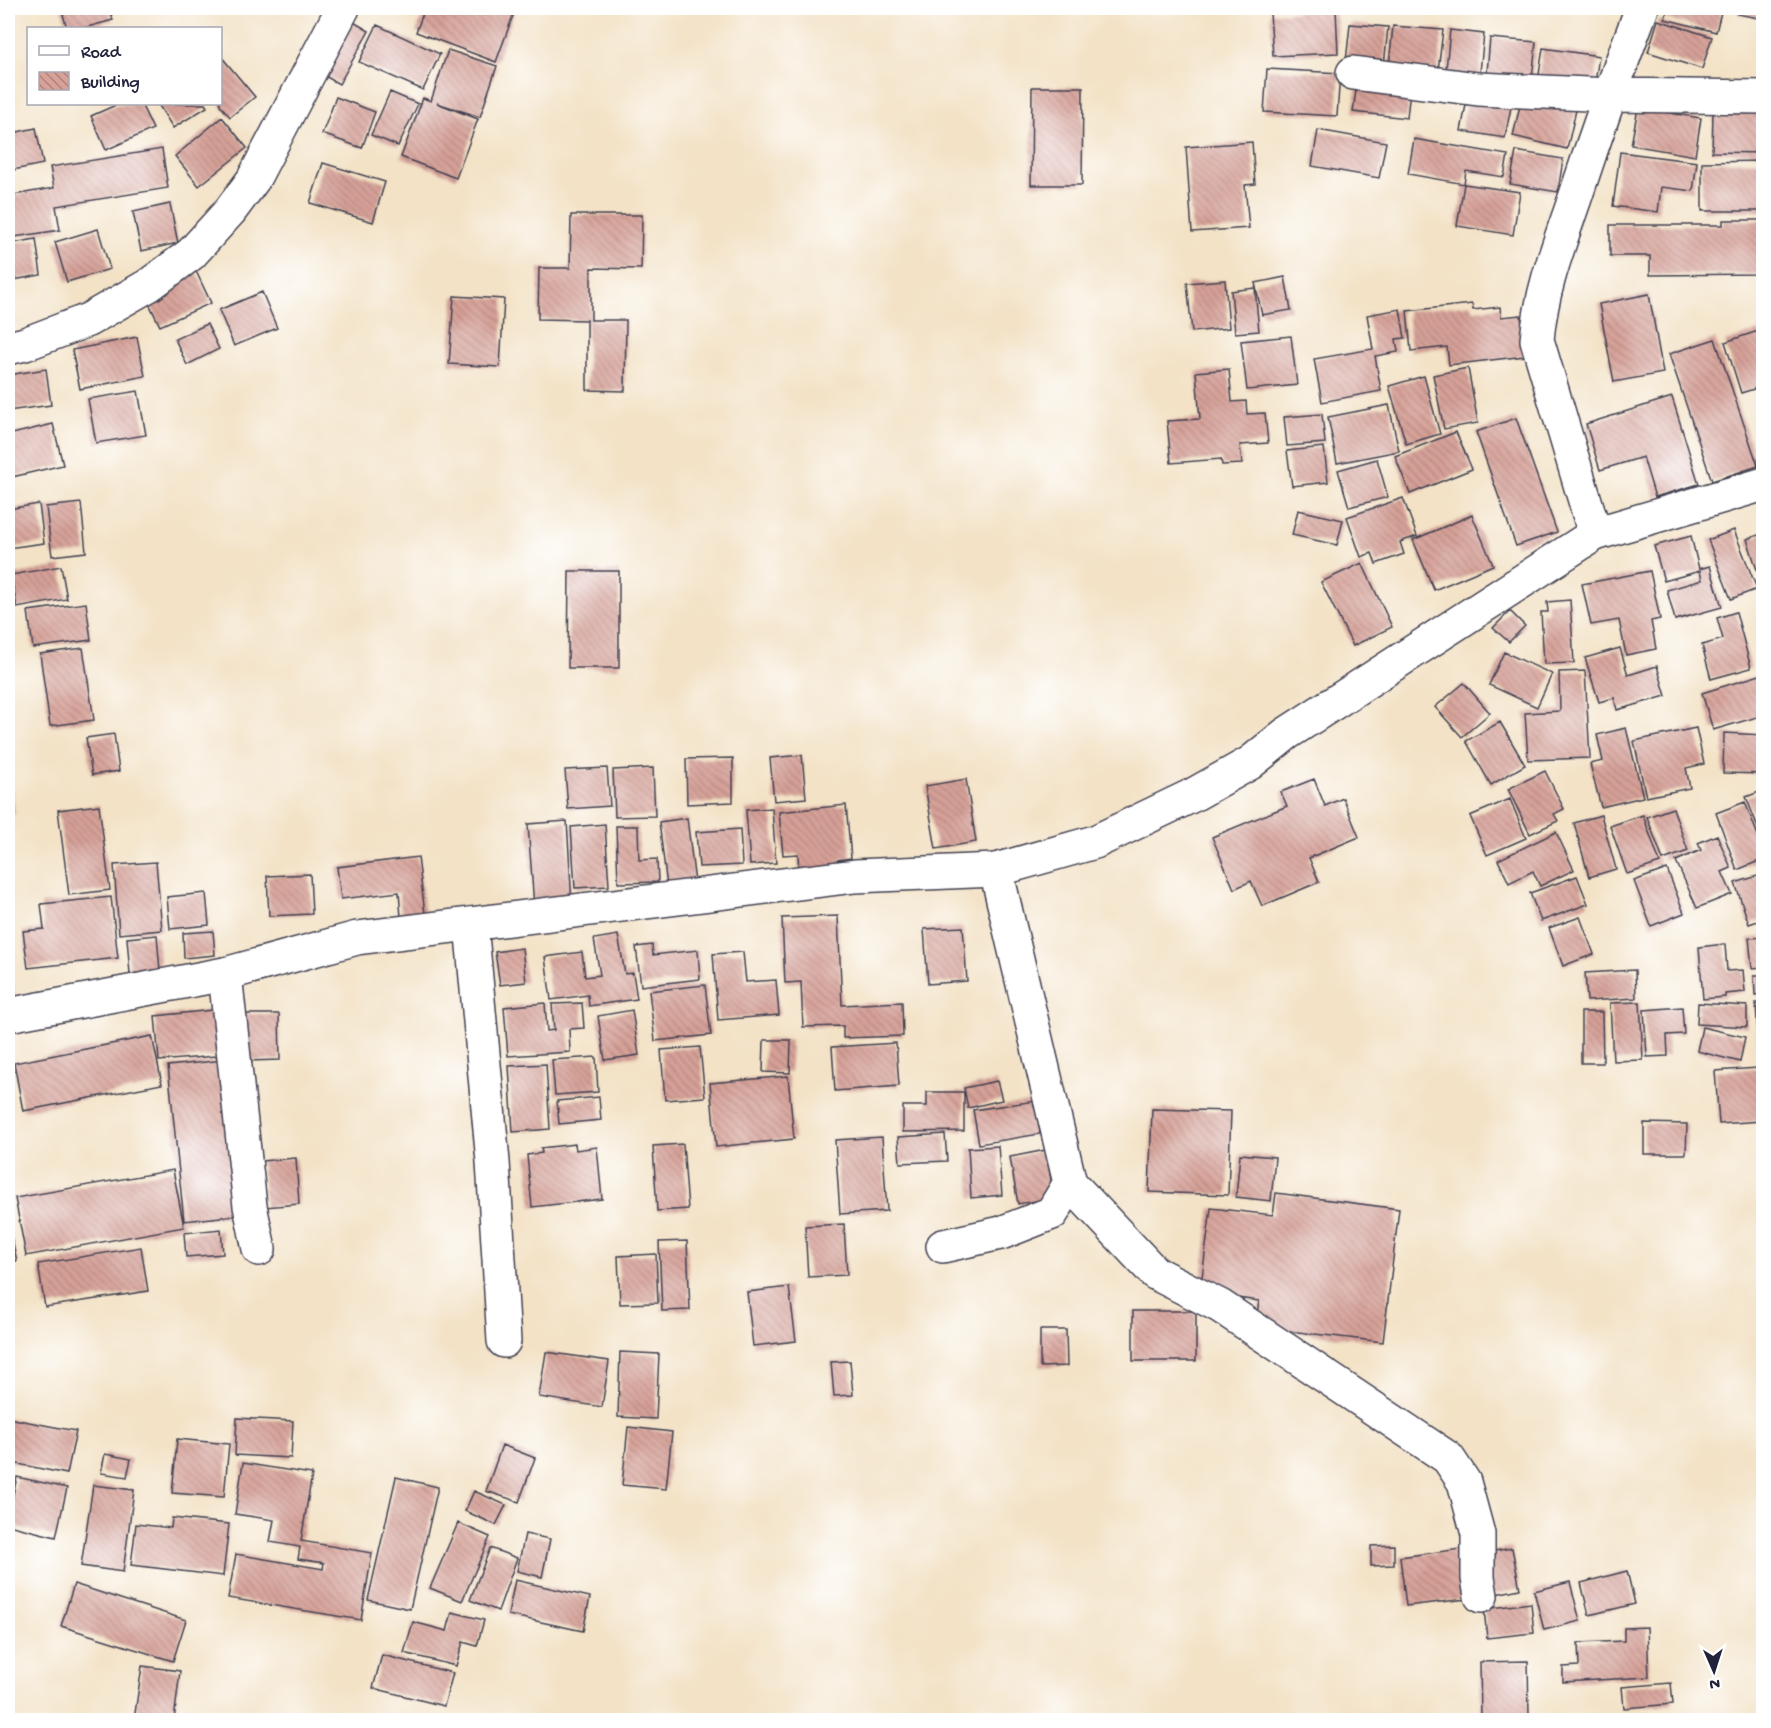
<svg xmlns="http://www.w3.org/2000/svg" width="1771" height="1728" viewBox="0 0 1771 1728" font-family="'Gochi Hand',sans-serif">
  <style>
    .building { fill: url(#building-back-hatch) }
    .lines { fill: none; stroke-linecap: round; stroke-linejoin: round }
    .street-casing { stroke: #413f50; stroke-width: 36 }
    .secondary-casing { stroke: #413f50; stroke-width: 36 }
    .street { stroke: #fff; stroke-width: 33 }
    .secondary { stroke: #fff; stroke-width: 33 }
  </style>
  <defs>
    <pattern id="building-back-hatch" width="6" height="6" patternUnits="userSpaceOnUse" patternTransform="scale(1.5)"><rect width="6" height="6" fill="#d7a198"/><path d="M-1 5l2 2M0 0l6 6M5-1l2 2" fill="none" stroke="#ae837d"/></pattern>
  </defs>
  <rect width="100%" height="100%" fill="#fff"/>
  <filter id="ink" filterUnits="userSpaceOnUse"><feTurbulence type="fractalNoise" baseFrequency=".0167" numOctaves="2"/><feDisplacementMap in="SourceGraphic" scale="12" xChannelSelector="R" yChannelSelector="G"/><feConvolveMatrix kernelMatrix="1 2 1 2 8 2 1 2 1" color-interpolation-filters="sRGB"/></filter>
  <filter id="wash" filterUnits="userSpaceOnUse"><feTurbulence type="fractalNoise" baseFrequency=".008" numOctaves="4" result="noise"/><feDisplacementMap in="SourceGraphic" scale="24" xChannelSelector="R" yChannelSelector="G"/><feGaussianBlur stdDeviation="1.35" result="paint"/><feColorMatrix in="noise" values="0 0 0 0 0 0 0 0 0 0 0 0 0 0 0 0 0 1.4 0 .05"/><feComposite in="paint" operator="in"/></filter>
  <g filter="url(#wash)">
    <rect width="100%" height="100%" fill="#f3e2c6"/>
    <g id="blocks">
      <path class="building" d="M61,8H109L113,20L84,28H67Z
        M425,8H499L514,13L496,62L416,32Z
        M1668,8H1722L1716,32L1665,19Z
        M1738,8H1764V19L1737,14Z
        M1336,10L1338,53L1273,56L1270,13Z
        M345,17L369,31L339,84L314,70Z
        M1658,20L1712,37L1702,69L1648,52Z
        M1350,24L1388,27L1384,66L1346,62Z
        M377,25L440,54L423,90L359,62Z
        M1393,26L1443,30L1438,71L1389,66Z
        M1450,30L1484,34L1479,82L1445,79Z
        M1490,38L1536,42L1531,88L1486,84Z
        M1543,48L1599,56L1594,90L1538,81Z
        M448,50L497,66L480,117L437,103L478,119L456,178L401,157L423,98L431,101Z
        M220,55L255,97L230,117L220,105Z
        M1267,69L1340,73L1337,116L1264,112Z
        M1357,83L1410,90L1407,118L1353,112Z
        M1032,87H1083L1082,185H1031Z
        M390,92L418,104L398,146L371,135Z
        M1468,94L1512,102L1505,138L1461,131Z
        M336,97L375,112L362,148L322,134Z
        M1522,97L1576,110L1567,149L1513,136Z
        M118,104H141L153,129L106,150L91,116Z
        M158,104H205L207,107L173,128Z
        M1638,108L1701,118L1695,156L1631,145Z
        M1713,113L1764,114V153L1712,152Z
        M222,117L247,148L199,186L175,156Z
        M36,128L43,164L8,171V134Z
        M1318,130L1386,142L1379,178L1312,166Z
        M1414,139L1508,155L1504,177L1466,171L1464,184L1408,174Z
        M1252,142L1255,184L1245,185L1249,228L1192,232L1186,147Z
        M162,149L168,188L56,206L60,230L8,238V196L54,188L50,167Z
        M1516,151L1563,159L1558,192L1510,184Z
        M1620,152L1697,162L1693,191L1661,187L1658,212L1613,206Z
        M1764,161V211H1702V162Z
        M323,163L385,182L373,222L310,203Z
        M1464,184L1520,192L1513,235L1457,226Z
        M170,204L178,243L141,251L133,212Z
        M571,215H642L641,269L591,268V320H626L625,391L587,390V320L538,319L539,268H570Z
        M1723,220H1763L1764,274L1650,275V256H1610V225H1723Z
        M98,229L110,269L67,282L55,242Z
        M36,239L41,275L8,281V244Z
        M194,267L211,303L160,326L143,291Z
        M1285,277L1291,310L1262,315L1255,283Z
        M1225,280L1229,328L1192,332L1187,283Z
        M1255,288L1259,331L1235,333L1231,291Z
        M262,292L277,328L234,346L219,310Z
        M1649,294L1663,373L1614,382L1599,304Z
        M454,296L504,299L500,367L449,364Z
        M1472,304L1473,310L1500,307L1501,317L1521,315L1525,356L1449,365L1447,347L1411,351L1407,311Z
        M1400,309L1405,338L1396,339L1398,352L1375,356L1381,391L1322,402L1314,359L1373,349L1367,315Z
        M207,324L219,349L187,365L175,339Z
        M1764,329V386L1741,393L1725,342Z
        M1291,336L1297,385L1247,390L1241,341Z
        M137,337L145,376L80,389L72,350Z
        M1715,339L1758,466L1712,481L1669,354Z
        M1468,368L1478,423L1444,429L1433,375Z
        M46,369L51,405L8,411V375Z
        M1229,369L1232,402L1246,401L1247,414L1265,413L1268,443L1240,445L1242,464L1222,465L1221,459L1171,463L1167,421L1200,419L1196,372Z
        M1424,376L1440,434L1406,444L1389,386Z
        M138,391L146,435L96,443L88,399Z
        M1672,397L1699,484L1655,497L1643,457L1600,470L1586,424Z
        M1389,405L1399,451L1337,463L1328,417Z
        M1322,414L1325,443L1287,446L1284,417Z
        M1516,418L1557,532L1516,546L1476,432Z
        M53,424L63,465L8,478V435Z
        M1456,432L1472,469L1410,494L1395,456Z
        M1324,447L1328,482L1292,486L1287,451Z
        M1377,459L1388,497L1349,507L1338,470Z
        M1403,498L1417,536L1400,542L1404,554L1376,564L1372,553L1361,557L1347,517Z
        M81,503L86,552L52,556L46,507Z
        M39,504L44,543L8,548V509Z
        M1298,510L1343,520L1337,545L1292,535Z
        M1472,515L1493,565L1434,590L1413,540Z
        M1734,530L1757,589L1731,599L1708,540Z
        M1764,533V574L1759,576L1747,539Z
        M1691,536L1699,569L1710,566L1722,607L1675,620L1667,590L1702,580L1700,571L1664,581L1654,546Z
        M1362,563L1392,627L1353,646L1321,582Z
        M61,566L67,599L17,608L11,575Z
        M569,571H619V668H568Z
        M1650,571L1660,619L1651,621L1656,649L1626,655L1619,620L1591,625L1582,584Z
        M1570,600L1574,663L1544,664L1541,612H1548L1547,602Z
        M86,603L91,640L33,648L28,611Z
        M1510,611L1525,626L1509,642L1493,628Z
        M1736,612L1751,668L1711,679L1702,645L1723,639L1717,618Z
        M83,648L94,720L50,726L40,654Z
        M1620,648L1628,675L1657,666L1666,696L1617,710L1614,698L1599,702L1585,658Z
        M1504,652L1552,674L1537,707L1489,685Z
        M1585,671L1590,758L1528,760L1525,713L1560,711L1559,672Z
        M1763,674L1764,715L1713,730L1702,693Z
        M1464,683L1490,713L1462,737L1435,707Z
        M1500,722L1525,765L1491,785L1466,741Z
        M1626,728L1643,797L1601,807L1590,764L1603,761L1597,735Z
        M1696,728L1704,764L1686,768L1690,788L1646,797L1634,741Z
        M1724,733L1764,735V774L1723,773Z
        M114,734L119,771L92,775L86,738Z
        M802,755L806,798L774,801L770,758Z
        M733,758V802L687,804L686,759Z
        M607,768L610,806L568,809L565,770Z
        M653,768L655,816L615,817L613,770Z
        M1545,771L1564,809L1554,814L1558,821L1530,834L1508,789Z
        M8,773L15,813L8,814Z
        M966,779L976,842L936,849L925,786Z
        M1314,779L1325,806L1343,798L1359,837L1309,858L1319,882L1262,906L1251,881L1234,889L1212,837L1287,806L1281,792Z
        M1764,790V840H1763L1746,797Z
        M1510,799L1526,838L1487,855L1470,816Z
        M1745,802L1764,851V859L1737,870L1716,813Z
        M99,805L110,890L69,895L58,810Z
        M846,805L851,858L838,860L839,870L799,874L798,854L783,855L779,812Z
        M772,808L776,863L750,865L746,810Z
        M1673,808L1688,851L1663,860L1647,817Z
        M1601,815L1616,869L1589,877L1574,823Z
        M1643,815L1660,863L1627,874L1610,826Z
        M687,818L696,891L668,894L659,822Z
        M567,821L572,904L534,907L528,824Z
        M605,824L609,886L575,888L571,827Z
        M616,826H638L639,860L657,859L658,882L618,883Z
        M740,829L742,865L699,867L696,832Z
        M1556,832L1574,870L1540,886L1533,871L1509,883L1498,860Z
        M1717,835L1731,868L1722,872L1732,894L1697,908L1676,861L1701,850L1698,843Z
        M418,857L425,914L401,917L399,892L341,899L337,867Z
        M156,862L162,930L119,934L114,865Z
        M1667,869L1684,913L1651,926L1634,881Z
        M310,874L312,914L269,916L267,876Z
        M1764,874V919L1749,924L1735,883Z
        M1577,876L1588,904L1541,921L1530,893Z
        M206,893L209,925L170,929L167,897Z
        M111,897L118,958L28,968L23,931L44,929L41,904Z
        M838,916L842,1005L902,1002L903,1036L843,1038V1026L803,1027L801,982L785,983L782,918Z
        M1580,917L1594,954L1563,966L1549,928Z
        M963,927L967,981L928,984L924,929Z
        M213,931L215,955L184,958L183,933Z
        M157,935L160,971L130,974L127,938Z
        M618,935L625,974L633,973L637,999L589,1006L588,995L551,1000L545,957L582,952L585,977L600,975L594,939Z
        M1764,937V967L1752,968L1749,938Z
        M1725,944L1727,971L1743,970L1745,992L1725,994V997L1703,999L1699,947Z
        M652,945L653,955L698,950L700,979L641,986L636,947Z
        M522,948L526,982L500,985L495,952Z
        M743,952L746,982L776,980L779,1015L718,1020L713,954Z
        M8,954L15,997L8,998Z
        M1635,970L1636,998L1587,1001L1585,973Z
        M1754,975H1764V994L1755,995Z
        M705,985L711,1035L655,1041L649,991Z
        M1640,1002L1643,1060L1613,1061L1610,1003Z
        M545,1003L547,1031L554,1030L552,1004L582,1003L584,1028L569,1029L570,1052L508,1056L504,1007Z
        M1698,1003L1747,1006V1027L1697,1024Z
        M1756,1003H1764V1054L1759,1055Z
        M1682,1007L1684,1034L1667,1035L1668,1056L1647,1057L1644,1010Z
        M222,1009L227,1055L159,1061L155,1016Z
        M632,1010L639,1055L605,1060L598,1016Z
        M1581,1012H1602L1603,1063H1581Z
        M242,1014H279L280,1060L243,1061Z
        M1702,1027L1745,1037L1740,1062L1697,1051Z
        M152,1036L162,1084L23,1111L14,1063Z
        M764,1040H791L790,1073L763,1072Z
        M896,1043L899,1086L835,1091L832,1047Z
        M700,1047L705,1097L665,1100L661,1050Z
        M596,1057L598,1092L555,1095L552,1060Z
        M224,1060L240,1215L184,1221L168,1066Z
        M546,1064L550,1129L513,1132L509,1066Z
        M1758,1068L1762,1121L1719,1124L1715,1071Z
        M788,1076L794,1139L716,1147L710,1083Z
        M997,1081L1002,1100L968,1108L964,1088Z
        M927,1092H964V1131L903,1132V1106H927Z
        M599,1097L601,1120L559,1124L557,1101Z
        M1036,1101L1040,1134L979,1144L973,1110Z
        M1152,1109L1231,1111L1228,1195L1149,1192Z
        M1644,1123L1687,1124L1686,1154H1644Z
        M945,1134L947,1161L900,1163L898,1137Z
        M882,1137L887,1211L840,1214L835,1140Z
        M575,1144L576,1150L597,1147L602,1199L532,1207L527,1155L542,1153L541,1148Z
        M683,1144L688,1209L657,1211L653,1146Z
        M998,1146L1002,1195L971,1198L968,1148Z
        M1046,1150L1054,1198L1018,1204L1010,1157Z
        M1240,1154L1275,1157L1271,1201L1236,1197Z
        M296,1158L299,1204L265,1207L261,1161Z
        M173,1170L184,1227L26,1256L15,1198Z
        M1276,1193L1399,1209L1383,1342L1255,1327L1259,1301L1200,1293L1211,1208L1273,1215Z
        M8,1224L17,1261L8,1263Z
        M844,1224L847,1275L808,1277L805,1226Z
        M221,1229L223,1254L186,1257L184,1233Z
        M687,1241L690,1310L662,1311L659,1242Z
        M141,1247L148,1291L45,1307L38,1264Z
        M656,1254L658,1303L620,1304L618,1256Z
        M789,1287L796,1341L753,1346L747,1292Z
        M1133,1311H1196V1361H1133Z
        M1040,1330H1066L1067,1366L1040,1367Z
        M546,1352L609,1361L602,1407L539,1397Z
        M620,1352L659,1354L656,1419L618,1417Z
        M850,1361L853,1395L834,1396L831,1362Z
        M8,1418L76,1431L67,1474L8,1462Z
        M237,1418L293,1421L291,1458L235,1455Z
        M628,1427L672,1432L666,1489L622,1485Z
        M177,1439L229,1444L224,1497L172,1493Z
        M502,1445L535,1458L519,1502L486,1491Z
        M105,1454L131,1459L127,1477L101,1473Z
        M243,1463L312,1474L301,1541L372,1553L361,1620L228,1598L236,1554L323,1569L324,1563L298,1559L300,1547L270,1542L274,1520L235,1514Z
        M17,1477L67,1488L56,1537L8,1525V1517Z
        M396,1477L438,1487L410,1609L368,1600Z
        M93,1485L134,1490L123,1572L81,1566Z
        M474,1491L506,1505L496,1525L465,1511Z
        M172,1518L229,1524L223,1576L131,1565L136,1524L171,1528Z
        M458,1523L490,1537L462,1601L430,1588Z
        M525,1534L550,1539L542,1577L517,1571Z
        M1394,1545V1565L1371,1566V1546Z
        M490,1548L517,1558L498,1611L470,1600Z
        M1512,1548L1520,1589L1491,1595L1482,1553Z
        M1461,1549L1467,1599L1406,1606L1400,1557Z
        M1627,1571L1635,1604L1589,1615L1581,1583Z
        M515,1580L590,1597L583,1631L508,1615Z
        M1570,1582L1580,1621L1544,1630L1534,1591Z
        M74,1584L186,1620L173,1661L61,1626Z
        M1531,1603L1534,1633L1487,1638L1484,1609Z
        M452,1612L484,1620L477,1646L463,1642L456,1666L404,1653L413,1622L447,1631Z
        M1647,1627L1649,1677L1563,1682V1667L1579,1666L1578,1643L1624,1641V1628Z
        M382,1655L453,1673L444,1706L373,1688Z
        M1528,1661L1529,1716L1481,1717L1480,1662Z
        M142,1666L180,1671L174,1720H134Z
        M1671,1683L1673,1704L1624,1708L1622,1687Z"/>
    </g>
  </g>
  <g filter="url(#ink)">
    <use href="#blocks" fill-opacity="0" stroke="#413f50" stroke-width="1.5"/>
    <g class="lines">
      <g class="street-casing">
        <path id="street" d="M1353,73L1478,89L1610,95L1764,97
          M8,348L25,344L88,320L149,285L191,254L230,211L253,180L343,8
          M1595,534L1537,340C1541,290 1559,245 1575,198C1596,134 1618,71 1642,8
          M996,870L1070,1183L1155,1273L1220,1306L1448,1458L1464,1482L1478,1534V1578L1481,1596
          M471,924L493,1162L504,1341
          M225,974L250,1206L259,1249
          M943,1246L1001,1233L1052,1213L1070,1183"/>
      </g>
      <g class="secondary-casing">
        <path id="secondary" d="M8,1015L225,974L357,938L855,876L996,870L1095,842L1193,795L1250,763L1286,734L1595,534L1764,484"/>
      </g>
      <use href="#street" class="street"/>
      <use href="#secondary" class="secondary"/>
    </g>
  </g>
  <rect width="1771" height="1728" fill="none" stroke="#fff" stroke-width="30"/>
  <rect x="27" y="27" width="195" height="78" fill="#ffffff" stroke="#a7a7b1" stroke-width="1.5"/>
  <rect x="39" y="46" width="30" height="9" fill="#ffffff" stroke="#a7a7b1" stroke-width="1.5"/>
  <text x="81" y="57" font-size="18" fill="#22223b">Road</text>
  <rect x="39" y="72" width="30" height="18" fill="url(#building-back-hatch)" stroke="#a7a7b1" stroke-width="1.5"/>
  <text x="81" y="87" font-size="18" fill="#22223b">Building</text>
  <g transform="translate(1714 1671) rotate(177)" stroke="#ffffff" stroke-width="4.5" paint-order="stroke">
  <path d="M0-4.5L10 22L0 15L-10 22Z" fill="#22223b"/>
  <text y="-9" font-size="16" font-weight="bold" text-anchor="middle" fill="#22223b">N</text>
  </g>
</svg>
